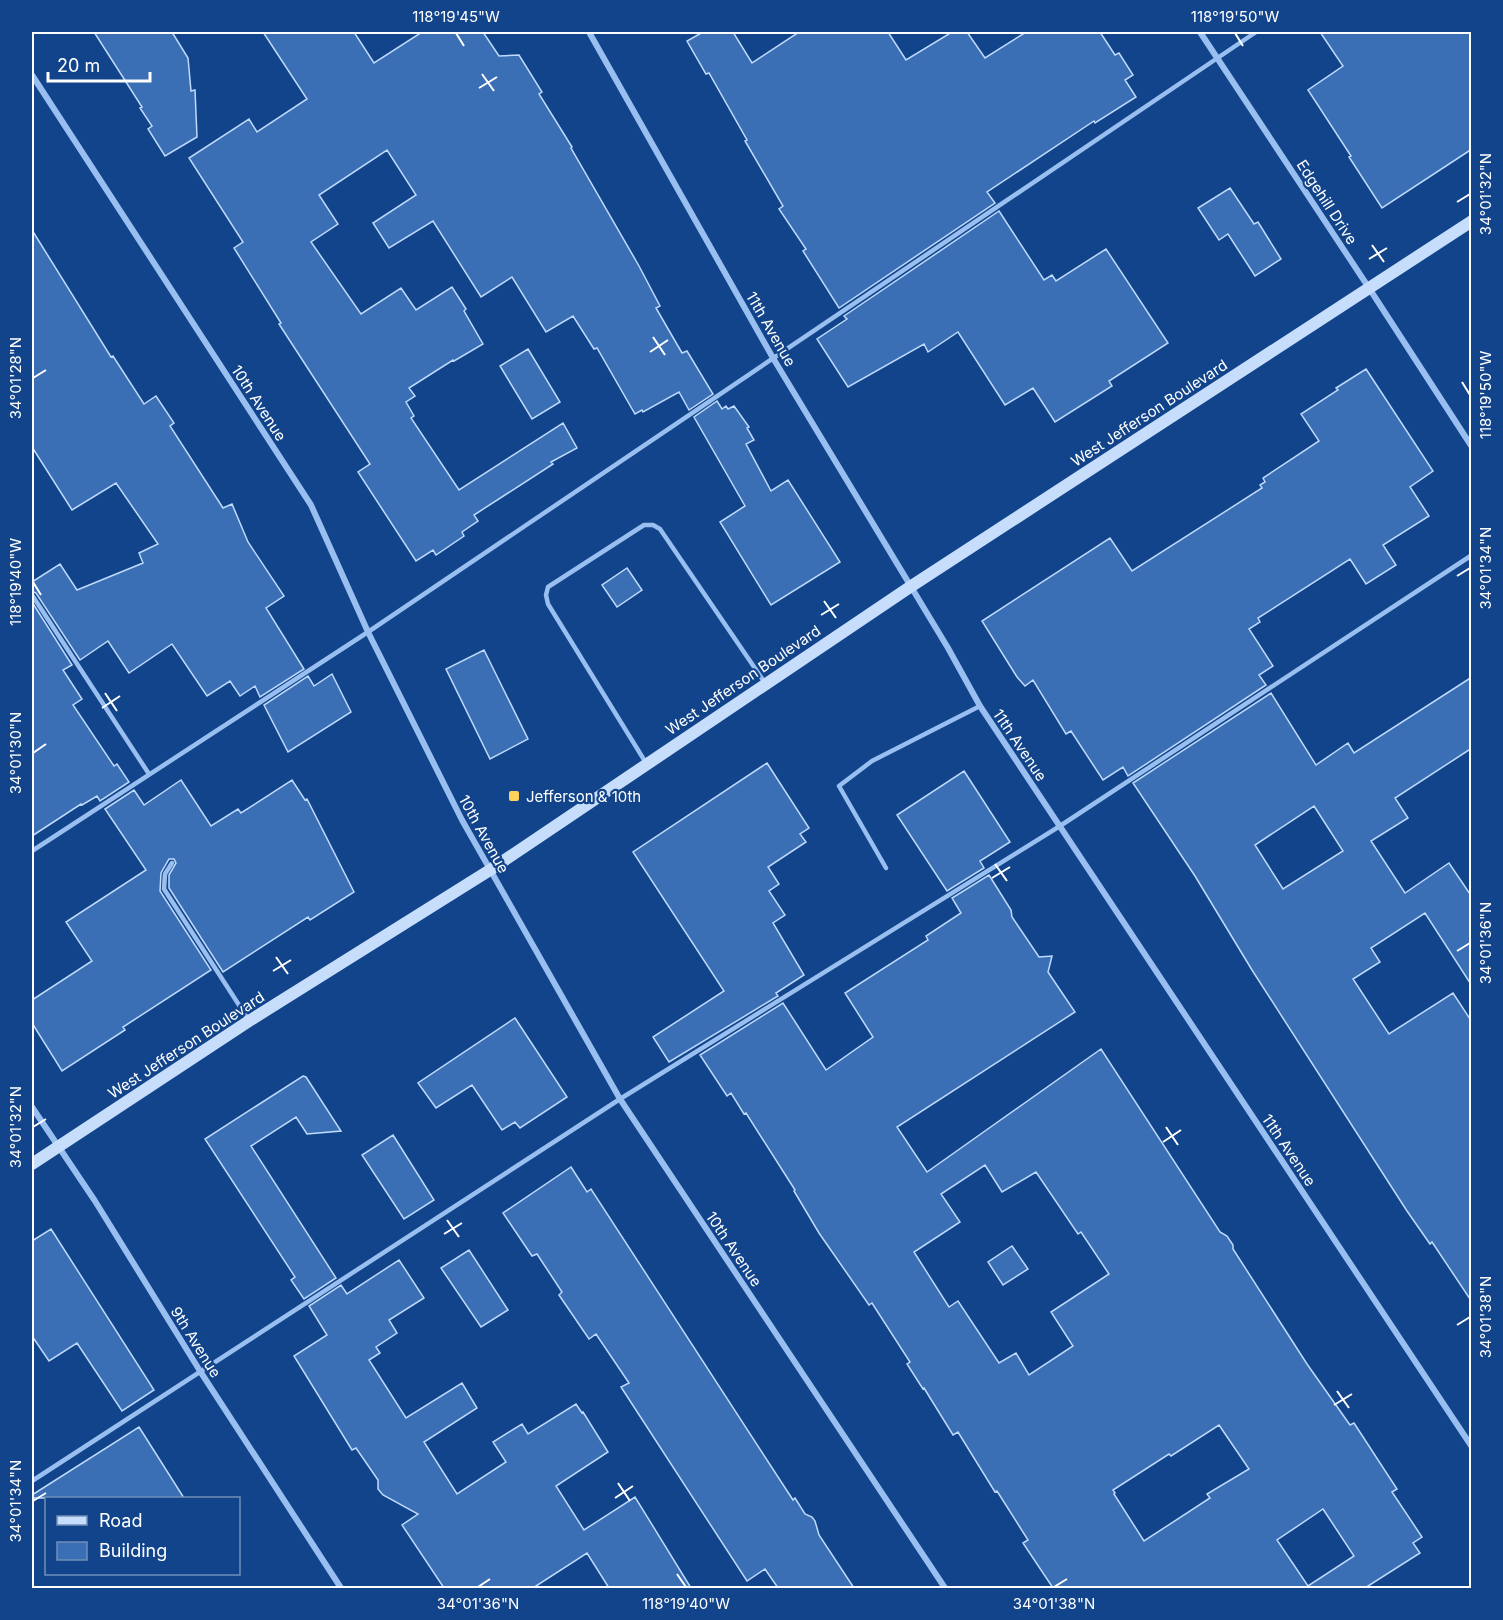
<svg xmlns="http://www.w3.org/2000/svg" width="1503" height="1620" viewBox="0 0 1503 1620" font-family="Inter,sans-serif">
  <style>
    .building { fill: #3a6fb5; stroke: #bfdafc; stroke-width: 1.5; fill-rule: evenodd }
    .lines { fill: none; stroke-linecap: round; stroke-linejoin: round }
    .service { stroke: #99bff1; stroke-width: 4.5 }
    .minor { stroke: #99bff1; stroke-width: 6 }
    .secondary { stroke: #c7ddfc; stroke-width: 12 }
    .ticks { fill: none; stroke: #fff; stroke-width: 2 }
    .poi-dot { fill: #ffd259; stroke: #12448b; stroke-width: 2 }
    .labels { text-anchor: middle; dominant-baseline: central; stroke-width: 4.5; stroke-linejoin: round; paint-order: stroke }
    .street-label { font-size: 15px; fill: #fff; stroke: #12448b }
    .poi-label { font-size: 15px; fill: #fff; stroke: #12448b; text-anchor: start }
    .neatline { fill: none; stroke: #fff; stroke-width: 2 }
    .ticks-label { font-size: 15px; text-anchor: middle; fill: #fff }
  </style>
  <rect width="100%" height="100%" fill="#12448b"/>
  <path class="building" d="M94,32H172L188,58L191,91L195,90L197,137L165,156L148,129L152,126L140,108L142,107Z
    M263,32H354L374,63L422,32H483L499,56L519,55L542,92L539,94L572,147L571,148L639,266L660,306L656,308L682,353L687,351L713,394L689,410L679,392L643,412L642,410L635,414L597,348L594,349L573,316L546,332L512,277L481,297L433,221L389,248L373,223L416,195L387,150L319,195L338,224L311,242L361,314L401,288L416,310L452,287L466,309L464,311L483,344L454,361L453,360L409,388L415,396L406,402L414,416L411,418L459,490L563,423L577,448L551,462L553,464L474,515L478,521L462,532L464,536L436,555L433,550L416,561L358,472L370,464L279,324L281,323L234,248L243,242L189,158L249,119L257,132L307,99Z
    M703,32H733L752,63L799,32H888L906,60L952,32H967L985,58L1026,32H1100L1115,55L1119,53L1133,75L1125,80L1136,97L1095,123L1094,121L987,192L995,203L839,308L803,251L806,249L779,209L783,206L745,141L747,140L709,73L706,74L687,41Z
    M1320,32H1472V149L1382,208L1349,157L1351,156L1308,90L1343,66Z
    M1230,188L1254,224L1258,222L1281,259L1255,276L1228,234L1219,240L1198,208Z
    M999,211L1044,280L1052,275L1056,281L1106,249L1168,343L1109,381L1112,386L1055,422L1033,388L1005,405L958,332L928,352L924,344L848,387L817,339L847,319L844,316Z
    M32,230L111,357L113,356L144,404L156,396L174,423L170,426L223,508L232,504L248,542L284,596L266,608L304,669L260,697L255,686L240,696L230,681L207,696L172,644L129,673L108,641L80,660L36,593L32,591V582L60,564L77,590L143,563L139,553L158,544L116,483L72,510L32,447Z
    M528,349L560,402L532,419L500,366Z
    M1366,369L1433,471L1410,487L1429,516L1383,545L1396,565L1366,584L1350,559L1258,618L1260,622L1249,629L1273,666L1259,675L1266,685L1128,776L1123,767L1103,780L1071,731L1066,734L1033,680L1025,686L1017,677L982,621L1110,538L1132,571L1262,488L1260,485L1265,482L1263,478L1319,441L1301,414L1338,390L1336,388Z
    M717,401L722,409L726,406L728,409L734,406L749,427L747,428L754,440L746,444L771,491L788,480L840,562L771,605L720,522L745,506L694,417Z
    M627,568L642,590L617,607L602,585Z
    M32,602L72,665L63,670L82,699L73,705L114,766L117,764L129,782L100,801L97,796L82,805L81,804L32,836Z
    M484,650L528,739L490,759L446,669Z
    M332,674L351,712L288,752L264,705L308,676L314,686Z
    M1472,677V748L1395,798L1408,818L1371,841L1405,893L1449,863L1472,897V986L1425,913L1371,948L1380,962L1353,979L1389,1034L1453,993L1472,1022V1302L1432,1242L1430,1244L1407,1211L1252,970L1195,876L1133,783L1271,693L1316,765L1348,743L1354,753ZM1314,806L1343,851L1283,889L1255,845Z
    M767,763L809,828L800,834L806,842L768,867L779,884L769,891L785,915L773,923L804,975L776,993L778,996L669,1062L653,1037L724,991L633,852Z
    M964,771L1010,842L980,861L984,868L947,891L897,815Z
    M181,780L211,826L238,809L241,813L292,780L305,800L307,799L354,892L310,920L308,917L223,972L169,888V875L176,863L174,859H169L161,873L160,891L211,970L123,1027L125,1030L62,1071L32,1023V1000L92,961L66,922L146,870L105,809L134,790L144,805Z
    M989,875L1011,910L1012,917L1039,957L1052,956L1048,972L1075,1012L897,1127L927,1172L1101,1049L1220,1232L1227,1236L1233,1245V1249L1307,1364L1350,1425L1354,1423L1397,1489L1392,1492L1422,1537L1413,1543L1420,1553L1365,1588H1053L1023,1543L1028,1540L997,1491L995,1492L958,1432L953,1435L924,1388L923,1389L907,1364L910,1362L872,1303L869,1305L819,1233L794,1191L795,1190L746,1113L744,1114L731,1093L727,1096L700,1055L783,1003L826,1070L873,1037L845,993L928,940L926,936L961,913L952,898ZM985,1165L1002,1192L1036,1172L1078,1234L1081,1232L1109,1274L1051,1312L1073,1346L1029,1375L1016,1353L999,1363L958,1301L949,1307L914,1252L960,1222L941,1194ZM1219,1425L1249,1469L1207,1494L1210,1498L1144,1541L1114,1494L1115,1493L1113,1490L1169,1454L1171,1456ZM1323,1509L1354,1556L1308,1586L1277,1540Z
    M515,1018L567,1097L520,1128L515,1122L502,1130L472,1085L436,1108L418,1083Z
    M303,1076L306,1077L341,1131L307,1134L296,1117L251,1146L336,1278L304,1299L291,1280L295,1277L205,1139Z
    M393,1135L434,1200L404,1219L362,1155Z
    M571,1167L587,1192L591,1189L793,1500L795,1498L805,1514L812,1517L815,1521L819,1535L854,1588H778L765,1569L747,1581L621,1387L629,1383L596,1334L589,1339L559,1295L562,1292L537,1254L532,1256L503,1213Z
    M51,1229L154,1390L122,1411L77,1343L49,1361L32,1336V1241Z
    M1012,1246L1028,1269L1003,1285L988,1262Z
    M469,1250L508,1310L481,1327L441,1268Z
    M399,1260L424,1298L389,1320L397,1333L376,1347L380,1353L369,1360L406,1418L462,1383L477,1408L424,1442L457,1494L506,1462L493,1442L522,1424L528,1434L576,1404L582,1413L583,1412L608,1452L556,1486L584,1530L635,1497L691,1588H609L587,1553L533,1588H444L402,1525L418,1514L383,1495L378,1489V1480L356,1448L352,1450L294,1356L327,1335L309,1306L341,1285L347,1294Z
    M139,1427L184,1498H32V1495Z"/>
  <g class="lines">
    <path class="service" d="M32,595L149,774
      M646,763L548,604L546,595L548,587L644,525H653L660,529L765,683
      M32,851L368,632L1256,32
      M172,863L165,874L164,889L248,1019
      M886,868L839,786L872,761L980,706
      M32,1481L620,1099L1060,826L1472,555"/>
    <path class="minor" d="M589,32L773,358L948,648L980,706L1472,1447
      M1200,32L1369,288L1472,447
      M32,75L311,505L368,632L462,820L620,1099L945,1588
      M32,1107L95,1201L200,1371L341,1588"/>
    <path class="secondary" d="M32,1164L249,1021L490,870L910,587L1472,221"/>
  </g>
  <path class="ticks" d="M456,33L464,46M1235,33L1243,46M482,74L494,91M479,88L497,77M1457,202L1470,194M1372,245L1384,262M1369,259L1387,248M653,337L665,355M650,352L668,340M33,378L46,370M1462,382L1470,395M1457,576L1470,568M33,582L41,595M824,601L836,618M821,615L839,604M105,693L117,711M102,708L120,696M33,753L46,744M995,864L1007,881M992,878L1010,867M1457,951L1470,943M276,957L288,974M273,971L291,960M33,1127L46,1119M1166,1127L1178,1145M1163,1142L1181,1130M447,1220L459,1237M444,1234L462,1223M1457,1325L1470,1317M1337,1391L1349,1408M1334,1405L1352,1394M618,1483L630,1501M615,1498L633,1486M33,1501L46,1493M677,1574L686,1587M478,1587L490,1579M1054,1587L1067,1579"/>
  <rect class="poi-dot" x="508" y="790" width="12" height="12" rx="3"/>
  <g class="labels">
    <g class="street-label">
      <text transform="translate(1327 202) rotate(57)">Edgehill Drive</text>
      <text transform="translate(771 329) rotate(60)">11th Avenue</text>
      <text transform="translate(259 403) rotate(57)">10th Avenue</text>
      <text transform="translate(1149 413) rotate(-33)">West Jefferson Boulevard</text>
      <text transform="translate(743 680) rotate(-34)">West Jefferson Boulevard</text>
      <text transform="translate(1020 745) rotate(56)">11th Avenue</text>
      <text transform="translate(484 834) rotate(61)">10th Avenue</text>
      <text transform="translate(186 1045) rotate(-33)">West Jefferson Boulevard</text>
      <text transform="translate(1289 1150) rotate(56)">11th Avenue</text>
      <text transform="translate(734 1249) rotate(56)">10th Avenue</text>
      <text transform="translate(196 1342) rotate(58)">9th Avenue</text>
    </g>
    <g class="poi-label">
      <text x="526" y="796">Jefferson &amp; 10th</text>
    </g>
  </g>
  <rect width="1503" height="1620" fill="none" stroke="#12448b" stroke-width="66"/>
  <rect x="45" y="1497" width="195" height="78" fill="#12448b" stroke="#718fb9" stroke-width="1.5"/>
  <rect x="57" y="1516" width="30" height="9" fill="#c7ddfc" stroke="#718fb9" stroke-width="1.5"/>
  <text x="99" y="1527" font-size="18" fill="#ffffff">Road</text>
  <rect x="57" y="1542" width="30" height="18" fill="#3a6fb5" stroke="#718fb9" stroke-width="1.5"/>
  <text x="99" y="1557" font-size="18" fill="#ffffff">Building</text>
  <path d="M48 72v9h102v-9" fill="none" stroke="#ffffff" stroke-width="3"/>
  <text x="57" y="72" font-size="18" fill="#ffffff" stroke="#12448b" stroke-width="4.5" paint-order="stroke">20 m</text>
  <rect x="33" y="33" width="1437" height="1554" class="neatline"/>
  <g class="ticks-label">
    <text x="456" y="22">118°19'45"W</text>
    <text x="1235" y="22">118°19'50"W</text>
    <text transform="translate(1486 194) rotate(-90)" y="5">34°01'32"N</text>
    <text transform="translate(16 378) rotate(-90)" y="5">34°01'28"N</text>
    <text transform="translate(1486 395) rotate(-90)" y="5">118°19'50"W</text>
    <text transform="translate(1486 568) rotate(-90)" y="5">34°01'34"N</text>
    <text transform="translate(16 582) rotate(-90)" y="5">118°19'40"W</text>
    <text transform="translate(16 753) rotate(-90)" y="5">34°01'30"N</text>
    <text transform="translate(1486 943) rotate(-90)" y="5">34°01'36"N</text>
    <text transform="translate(16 1127) rotate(-90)" y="5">34°01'32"N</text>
    <text transform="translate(1486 1317) rotate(-90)" y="5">34°01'38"N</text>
    <text transform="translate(16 1501) rotate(-90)" y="5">34°01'34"N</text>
    <text x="478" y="1609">34°01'36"N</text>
    <text x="686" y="1609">118°19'40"W</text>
    <text x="1054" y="1609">34°01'38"N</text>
  </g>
</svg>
